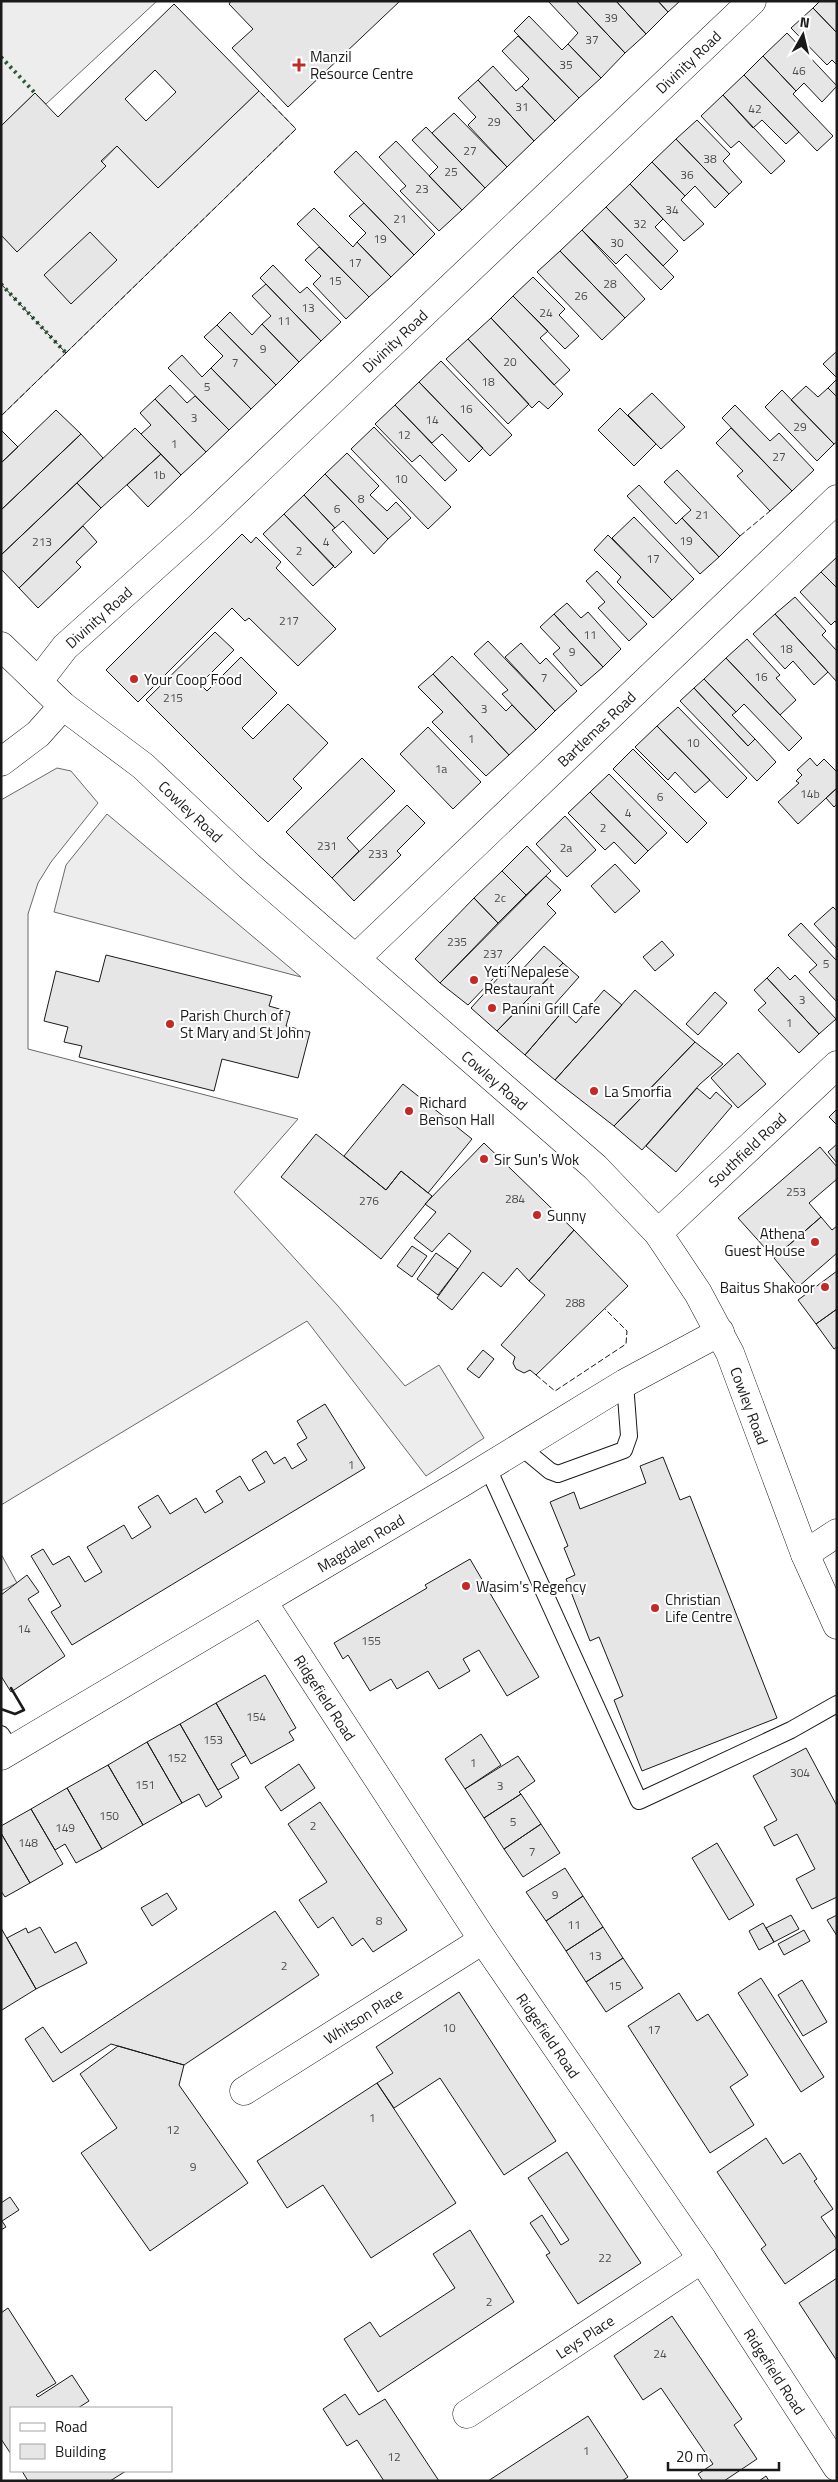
<svg xmlns="http://www.w3.org/2000/svg" width="838" height="2482" viewBox="0 0 838 2482" font-family="'Titillium Web',sans-serif">
  <style>
    .built { fill: #ededed; stroke: #6a6a6a }
    .building { fill: #e6e6e6; stroke: #1a1a1a; fill-rule: evenodd }
    .lines { fill: none; stroke-linecap: round; stroke-linejoin: round }
    .lane-casing { stroke: #1a1a1a; stroke-width: 18 }
    .street-casing { stroke: #1a1a1a; stroke-width: 29 }
    .secondary-casing { stroke: #1a1a1a; stroke-width: 29 }
    .lane { stroke: #fff; stroke-width: 16 }
    .street { stroke: #fff; stroke-width: 28 }
    .secondary { stroke: #fff; stroke-width: 28 }
    .hedge { stroke: #2b5a34; stroke-width: 4; stroke-dasharray: 2.5 4; stroke-linecap: butt }
    .fence { stroke: #1a1a1a; stroke-width: 1; stroke-dasharray: 6 2.5; stroke-linecap: butt }
    .wall { stroke: #1a1a1a; stroke-width: 2.5 }
    .poi-dot { fill: #c62828; stroke: #fff; stroke-width: 2 }
    .labels { text-anchor: middle; dominant-baseline: central; stroke-width: 4; stroke-linejoin: round; paint-order: stroke }
    .number-label { font-size: 12px; fill: #4d4d4d }
    .poi-label { font-size: 15px; fill: #1a1a1a; stroke: #fff; text-anchor: start }
    .street-label { font-size: 15px; fill: #1a1a1a; stroke: #fff }
  </style>
  <rect width="100%" height="100%" fill="#fff"/>
  <path class="built" d="M1,1H157L46,104L35,93L1,126Z
    M259,91L296,129L1,416V235L17,251L117,146L158,188Z
    M57,768L71,771L98,803L51,862L38,883L28,914V1049L298,1119L234,1192L338,1306L405,1386L439,1365L484,1438L426,1476L307,1321L1,1505V800Z
    M107,814L301,977L54,912L66,865Z
    M1,1554L17,1583L1,1591Z"/>
  <path class="building" d="M231,1H400L288,107L232,48L253,29L229,4Z
    M548,1H576L625,53L601,78L568,44L578,33Z
    M576,1H616L646,34L625,53Z
    M616,1H658L668,12L646,34Z
    M658,1H680L668,12Z
    M820,1H837V33L813,8Z
    M174,4L259,91L158,188L117,146L101,161L106,166L17,252L1,235V126L35,93L58,117ZM155,70L176,92L146,121L125,99Z
    M813,8L837,33V65L832,60L827,65L791,28Z
    M529,16L562,50L568,44L601,78L579,98L514,31Z
    M787,33L837,86L822,102L804,83L796,91L763,56Z
    M518,36L579,98L555,121L522,86L529,79L502,51Z
    M763,56L796,91L793,94L833,136L817,151L744,75Z
    M493,66L516,91L522,86L555,121L534,141L478,80Z
    M744,75L799,132L786,144L762,120L753,128L723,95Z
    M478,80L534,141L507,167L468,125L476,117L458,98Z
    M723,95L785,161L771,174L739,141L731,148L701,116Z
    M454,113L507,167L485,188L432,133Z
    M697,120L730,154L723,161L742,182L729,194L676,139Z
    M426,127L485,188L462,210L429,176L438,167L412,140Z
    M676,139L729,194L715,208L695,186L685,196L652,162Z
    M396,141L462,210L439,231L400,191L406,186L379,157Z
    M356,151L435,234L414,255L334,172Z
    M652,162L685,196L681,200L704,224L684,241L630,184Z
    M630,184L663,219L655,227L678,251L663,266L606,207Z
    M364,203L414,255L391,277L357,242L366,233L349,216Z
    M606,207L674,277L661,290L626,254L616,264L582,230Z
    M314,208L353,247L357,242L391,277L369,297L297,224Z
    M582,230L645,299L625,318L560,251Z
    M90,232L117,260L71,304L44,275Z
    M319,247L369,297L346,319L313,284L321,276L305,260Z
    M560,251L625,318L602,340L537,272Z
    M273,265L300,293L307,287L341,322L321,341L260,278Z
    M533,277L565,309L559,315L579,336L565,349L513,296Z
    M266,284L321,341L299,362L262,324L271,316L252,296Z
    M513,296L548,331L540,338L570,370L554,385L491,318Z
    M230,312L252,335L262,324L299,362L276,385L217,325Z
    M491,318L563,394L548,409L539,401L532,408L468,339Z
    M217,325L276,385L251,409L211,368L223,356L204,337Z
    M468,339L529,404L508,424L446,359Z
    M837,351V378L823,364Z
    M182,355L202,377L211,368L251,409L229,430L168,368Z
    M441,361L512,435L490,456L419,382Z
    M837,379V397L828,388Z
    M419,382L483,448L469,462L442,434L432,443L395,405Z
    M170,385L187,403L195,396L229,430L206,452L155,399Z
    M806,386L818,397L828,388L837,397V442L834,444L791,400Z
    M782,390L834,444L817,461L765,407Z
    M652,393L685,427L661,449L628,415Z
    M155,399L206,452L181,475L141,434L151,425L140,413Z
    M395,405L457,470L445,481L420,455L412,462L375,424Z
    M735,405L770,441L779,433L814,470L792,491L722,418Z
    M620,408L656,444L634,466L598,430Z
    M56,410L81,434L1,510V463Z
    M374,427L451,507L428,529L351,449Z
    M135,428L161,454L101,508L77,483Z
    M731,428L792,491L770,511L737,476L743,471L716,443Z
    M1,430L18,447L1,463Z
    M81,434L103,458L1,555V510Z
    M347,453L379,486L370,495L387,511L396,502L411,518L388,539L325,474Z
    M161,454L181,475L148,507L127,485Z
    M677,470L740,536L719,557L682,518L691,510L664,482Z
    M325,474L388,539L374,554L343,521L335,528L304,495Z
    M77,483L101,508L19,588L1,569V555Z
    M639,485L676,524L682,518L719,557L700,574L627,496Z
    M304,495L335,528L332,530L352,552L335,568L284,514Z
    M284,514L334,566L313,586L263,534Z
    M634,517L694,579L672,600L612,538Z
    M83,526L97,542L76,562L81,567L38,608L19,588Z
    M242,534L251,543L256,537L281,562L276,568L336,629L298,666L249,618L245,621L232,608L138,702L106,670Z
    M608,535L672,600L653,618L617,582L621,577L594,550Z
    M837,557V588L821,572Z
    M597,571L647,624L629,641L598,608L605,602L586,581Z
    M821,572L837,588V624L835,621L831,625L800,592Z
    M795,597L826,631L822,635L837,651V682L775,614Z
    M567,603L581,618L588,612L621,649L603,667L554,614Z
    M554,614L603,667L581,686L553,654L560,648L540,627Z
    M775,614L828,672L814,685L793,661L785,669L753,634Z
    M215,632L234,650L200,684L207,691L241,657L277,693L242,728L253,739L288,704L328,743L293,779L302,788L268,822L146,700Z
    M747,639L780,675L776,678L796,700L780,715L726,658Z
    M488,641L555,711L536,730L502,694L508,690L474,654Z
    M521,643L540,664L546,658L577,691L555,711L505,657Z
    M452,656L506,711L512,705L536,730L509,755L433,674Z
    M726,658L802,738L789,751L744,704L736,712L704,679Z
    M433,674L509,755L486,776L432,722L443,712L418,687Z
    M704,679L736,712L732,715L755,739L748,746L694,688Z
    M694,688L748,746L755,739L776,762L757,781L680,701Z
    M678,707L747,778L727,798L657,726Z
    M657,726L710,780L695,793L675,772L668,780L635,747Z
    M428,727L481,782L453,809L400,754Z
    M633,749L707,823L687,843L613,769Z
    M362,758L395,791L347,838L359,851L332,878L286,832Z
    M810,758L817,766L824,759L837,772V788L798,824L778,802L799,783L796,781L802,775L797,770Z
    M609,774L667,833L648,851L590,792Z
    M837,788V804L834,807L826,798Z
    M590,792L648,851L635,864L614,842L605,850L568,813Z
    M407,805L425,823L397,851L401,855L354,901L332,878Z
    M565,816L596,850L567,877L536,844Z
    M527,846L551,871L526,895L502,871Z
    M615,864L640,891L615,913L591,886Z
    M502,871L526,895L498,923L474,898Z
    M546,876L561,890L547,904L556,913L468,1005L440,983Z
    M474,898L498,923L440,983L415,959Z
    M833,907L837,911V949L814,924Z
    M801,923L837,961V1002L809,972L817,965L788,935Z
    M662,941L674,955L655,971L643,957Z
    M544,946L563,963L497,1031L471,1008L509,966L518,974Z
    M106,955L272,996L269,1006L290,1012L286,1026L310,1032L298,1078L222,1059L214,1091L79,1057L82,1046L64,1042L68,1027L44,1021L56,971L99,982Z
    M563,963L579,977L554,1005L563,1011L525,1055L497,1031Z
    M778,967L790,980L795,975L836,1019L819,1034L767,978Z
    M767,978L819,1034L799,1053L758,1010L766,1003L754,990Z
    M604,990L622,1005L555,1080L525,1055L563,1011L576,1023Z
    M635,990L695,1042L614,1126L555,1080Z
    M715,992L727,1003L698,1035L686,1024Z
    M695,1042L723,1064L700,1084L642,1150L614,1126Z
    M738,1053L766,1084L738,1108L711,1078Z
    M403,1084L472,1139L428,1193L401,1171L386,1190L344,1156Z
    M697,1088L710,1099L716,1092L732,1106L676,1172L646,1146Z
    M837,1109V1125L829,1117Z
    M316,1134L386,1190L401,1171L432,1196L381,1259L281,1177Z
    M484,1143L574,1230L529,1281L517,1268L501,1287L483,1272L452,1310L437,1298L471,1251L449,1233L432,1252L414,1238L436,1212L425,1204Z
    M837,1144V1163L828,1152Z
    M820,1147L837,1167V1179L809,1203L821,1217L774,1258L738,1218Z
    M821,1217L832,1230L837,1226V1253L798,1287L774,1258Z
    M574,1230L628,1286L536,1375L530,1370L524,1373L516,1369L513,1363L515,1357L501,1345L545,1295L529,1281Z
    M412,1246L427,1256L412,1277L397,1266Z
    M436,1253L458,1269L438,1295L417,1279Z
    M837,1271V1309L816,1324L798,1300Z
    M837,1309V1347L834,1349L816,1324Z
    M483,1350L494,1359L479,1378L467,1369Z
    M325,1404L365,1468L72,1645L51,1612L61,1606L31,1556L43,1549L53,1565L69,1556L85,1582L102,1572L87,1547L124,1525L132,1539L151,1527L138,1507L158,1495L170,1514L196,1498L205,1513L223,1502L216,1491L240,1476L249,1491L265,1482L252,1460L266,1451L274,1464L285,1457L292,1469L307,1460L297,1444L307,1438L297,1421Z
    M663,1457L680,1500L690,1496L777,1718L642,1771L614,1700L623,1696L599,1637L590,1641L566,1579L575,1575L564,1548L568,1546L550,1502L574,1492L580,1509L646,1483L640,1466Z
    M470,1559L539,1677L507,1696L479,1650L463,1659L470,1671L439,1689L428,1671L397,1689L391,1679L370,1691L348,1655L343,1659L334,1643L427,1588L425,1585Z
    M27,1575L39,1592L28,1599L65,1656L11,1692L1,1676V1595Z
    M265,1675L296,1728L289,1732L294,1740L251,1764L216,1703Z
    M216,1703L246,1755L231,1764L239,1778L218,1790L180,1724Z
    M180,1724L222,1797L206,1807L199,1794L182,1803L147,1742Z
    M481,1734L501,1765L465,1789L445,1759Z
    M147,1742L182,1803L143,1825L108,1765Z
    M806,1748L837,1806V1897L812,1909L796,1879L815,1869L797,1834L774,1846L764,1827L777,1820L753,1776Z
    M518,1756L535,1781L519,1792L521,1794L484,1818L465,1789Z
    M299,1764L315,1788L281,1811L265,1787Z
    M108,1765L143,1825L102,1849L67,1788Z
    M67,1788L102,1849L76,1863L65,1844L55,1850L31,1809Z
    M521,1794L541,1824L504,1849L484,1818Z
    M320,1802L407,1930L373,1952L363,1938L352,1946L333,1917L318,1928L299,1900L327,1882L288,1824Z
    M31,1809L63,1864L30,1883L1,1833V1826Z
    M541,1824L560,1853L523,1877L504,1849Z
    M1,1833L30,1883L5,1897L1,1891Z
    M717,1843L754,1905L729,1920L692,1858Z
    M565,1868L583,1896L546,1921L526,1892Z
    M167,1893L177,1909L152,1926L141,1908Z
    M583,1896L603,1927L566,1951L546,1921Z
    M275,1911L319,1975L184,2065L111,2044L53,2082L25,2039L43,2027L61,2053Z
    M791,1915L799,1929L774,1942L766,1928Z
    M837,1915V1936L827,1920Z
    M763,1923L774,1942L759,1950L749,1931Z
    M40,1927L55,1953L76,1942L87,1963L36,1989L7,1938L26,1928L28,1933Z
    M603,1927L623,1958L586,1982L566,1951Z
    M1,1928L36,1989L2,2010L1,2009Z
    M804,1930L810,1941L784,1955L778,1944Z
    M623,1958L643,1988L606,2012L586,1982Z
    M761,1978L824,2077L801,2092L738,1993Z
    M802,1980L827,2022L803,2036L778,1995Z
    M459,1992L556,2141L504,2175L440,2078L394,2108L377,2083L393,2073L376,2047Z
    M679,1993L697,2021L708,2014L748,2075L730,2087L754,2125L710,2153L628,2026Z
    M118,2046L184,2065L179,2085L248,2183L150,2251L81,2153L117,2128L80,2074Z
    M377,2083L456,2203L371,2258L323,2185L287,2208L257,2161Z
    M766,2138L783,2164L800,2153L817,2179L814,2181L833,2209L821,2217L837,2240V2248L785,2284L761,2249L766,2245L717,2172Z
    M567,2152L641,2263L578,2304L546,2255L550,2253L530,2223L542,2215L561,2245L569,2240L528,2178Z
    M10,2197L19,2210L2,2221L6,2227L1,2230V2203Z
    M470,2230L514,2302L378,2392L344,2339L370,2322L380,2337L455,2288L433,2254Z
    M837,2278V2361L799,2303Z
    M8,2308L56,2383L36,2395L38,2397L72,2375L89,2401L78,2408H11V2454L1,2439V2313Z
    M672,2316L742,2419L734,2425L757,2459L724,2481H703L698,2474L713,2464L661,2388L643,2400L614,2356Z
    M345,2394L359,2415L385,2399L439,2481H384L357,2440L347,2446L323,2409Z
    M588,2416L628,2477L622,2481H488Z
    M22,2471H126L110,2481H28Z
    M766,2476L769,2481H759Z"/>
  <g class="lines">
    <g class="lane-casing">
      <path id="lane" d="M521,1447L550,1471L558,1474L624,1450L629,1436L625,1383
        M487,1466L639,1801L791,1730L837,1704
        M1,1734L12,1750"/>
    </g>
    <g class="street-casing">
      <g id="street">
        <path id="s1" d="M38,682L65,647L201,525L752,1"/>
        <path d="M1,762L38,734L63,706"/>
        <path id="s2" d="M356,958L837,499"/>
        <path id="s3" d="M658,1233L837,1065"/>
        <path d="M805,1554L837,1533"/>
        <path id="s4" d="M263,1602L483,1940L702,2259L837,2467"/>
        <path id="s5" d="M1,1756L460,1484L625,1383L720,1332"/>
        <path id="s6" d="M244,2091L483,1940"/>
        <path id="s7" d="M467,2414L702,2259"/>
      </g>
    </g>
    <g class="secondary-casing">
      <g id="secondary">
        <path id="s8" d="M1,646L63,706L143,766L249,866L595,1167L658,1233L698,1293L730,1353L805,1554L837,1625"/>
      </g>
    </g>
    <use href="#lane" class="lane"/>
    <use href="#street" class="street"/>
    <use href="#secondary" class="secondary"/>
    <path class="hedge" d="M1,57L35,93
      M1,284L66,353"/>
    <path class="fence" d="M1,284L66,353L1,416
      M66,353L296,129L259,91
      M740,536L770,511
      M536,1375L555,1391L626,1344L627,1331L605,1309"/>
    <path class="wall" d="M1,1709L15,1714L24,1710L11,1688"/>
  </g>
  <g class="poi-dot">
    <path d="M296.5 57.5h5v5h5v5h-5v5h-5v-5h-5v-5h5z"/>
    <circle cx="134" cy="679" r="5"/>
    <circle cx="474" cy="980" r="5"/>
    <circle cx="492" cy="1008" r="5"/>
    <circle cx="170" cy="1024" r="5"/>
    <circle cx="594" cy="1091" r="5"/>
    <circle cx="409" cy="1111" r="5"/>
    <circle cx="484" cy="1159" r="5"/>
    <circle cx="537" cy="1215" r="5"/>
    <circle cx="815" cy="1242" r="5"/>
    <circle cx="825" cy="1287" r="5"/>
    <circle cx="466" cy="1586" r="5"/>
    <circle cx="655" cy="1608" r="5"/>
  </g>
  <g class="labels">
    <g class="number-label">
      <text x="611" y="17">39</text>
      <text x="592" y="39">37</text>
      <text x="566" y="64">35</text>
      <text x="799" y="70">46</text>
      <text x="522" y="106">31</text>
      <text x="755" y="108">42</text>
      <text x="494" y="121">29</text>
      <text x="470" y="150">27</text>
      <text x="710" y="158">38</text>
      <text x="451" y="171">25</text>
      <text x="687" y="174">36</text>
      <text x="422" y="188">23</text>
      <text x="672" y="209">34</text>
      <text x="400" y="218">21</text>
      <text x="640" y="223">32</text>
      <text x="380" y="238">19</text>
      <text x="617" y="242">30</text>
      <text x="355" y="262">17</text>
      <text x="335" y="280">15</text>
      <text x="610" y="283">28</text>
      <text x="581" y="295">26</text>
      <text x="308" y="307">13</text>
      <text x="546" y="312">24</text>
      <text x="284" y="320">11</text>
      <text x="263" y="348">9</text>
      <text x="510" y="361">20</text>
      <text x="235" y="362">7</text>
      <text x="488" y="381">18</text>
      <text x="207" y="386">5</text>
      <text x="466" y="408">16</text>
      <text x="194" y="417">3</text>
      <text x="432" y="419">14</text>
      <text x="800" y="426">29</text>
      <text x="404" y="434">12</text>
      <text x="174" y="443">1</text>
      <text x="779" y="456">27</text>
      <text x="159" y="474">1b</text>
      <text x="401" y="478">10</text>
      <text x="361" y="498">8</text>
      <text x="337" y="508">6</text>
      <text x="702" y="514">21</text>
      <text x="686" y="540">19</text>
      <text x="42" y="541">213</text>
      <text x="326" y="541">4</text>
      <text x="299" y="550">2</text>
      <text x="653" y="558">17</text>
      <text x="289" y="620">217</text>
      <text x="590" y="634">11</text>
      <text x="786" y="648">18</text>
      <text x="572" y="651">9</text>
      <text x="761" y="676">16</text>
      <text x="544" y="677">7</text>
      <text x="173" y="697">215</text>
      <text x="484" y="708">3</text>
      <text x="471" y="738">1</text>
      <text x="693" y="742">10</text>
      <text x="441" y="768">1a</text>
      <text x="810" y="793">14b</text>
      <text x="660" y="796">6</text>
      <text x="628" y="812">4</text>
      <text x="603" y="827">2</text>
      <text x="327" y="845">231</text>
      <text x="566" y="847">2a</text>
      <text x="378" y="853">233</text>
      <text x="500" y="897">2c</text>
      <text x="457" y="941">235</text>
      <text x="493" y="953">237</text>
      <text x="826" y="963">5</text>
      <text x="802" y="999">3</text>
      <text x="789" y="1022">1</text>
      <text x="796" y="1191">253</text>
      <text x="515" y="1198">284</text>
      <text x="369" y="1200">276</text>
      <text x="575" y="1302">288</text>
      <text x="351" y="1464">1</text>
      <text x="24" y="1628">14</text>
      <text x="371" y="1640">155</text>
      <text x="256" y="1716">154</text>
      <text x="213" y="1739">153</text>
      <text x="177" y="1757">152</text>
      <text x="473" y="1762">1</text>
      <text x="800" y="1772">304</text>
      <text x="145" y="1784">151</text>
      <text x="500" y="1785">3</text>
      <text x="109" y="1815">150</text>
      <text x="513" y="1821">5</text>
      <text x="313" y="1825">2</text>
      <text x="65" y="1827">149</text>
      <text x="28" y="1842">148</text>
      <text x="532" y="1851">7</text>
      <text x="555" y="1894">9</text>
      <text x="379" y="1920">8</text>
      <text x="574" y="1924">11</text>
      <text x="595" y="1955">13</text>
      <text x="284" y="1965">2</text>
      <text x="615" y="1985">15</text>
      <text x="449" y="2027">10</text>
      <text x="654" y="2029">17</text>
      <text x="372" y="2117">1</text>
      <text x="173" y="2129">12</text>
      <text x="193" y="2166">9</text>
      <text x="605" y="2257">22</text>
      <text x="489" y="2301">2</text>
      <text x="660" y="2353">24</text>
      <text x="586" y="2450">1</text>
      <text x="394" y="2456">12</text>
    </g>
    <g class="poi-label">
      <text x="310" y="56">Manzil<tspan x="310" dy="17">Resource Centre</tspan></text>
      <text x="144" y="679">Your Coop Food</text>
      <text x="484" y="971">Yeti Nepalese<tspan x="484" dy="17">Restaurant</tspan></text>
      <text x="502" y="1008">Panini Grill Cafe</text>
      <text x="180" y="1015">Parish Church of<tspan x="180" dy="17">St Mary and St John</tspan></text>
      <text x="604" y="1091">La Smorfia</text>
      <text x="419" y="1102">Richard<tspan x="419" dy="17">Benson Hall</tspan></text>
      <text x="494" y="1159">Sir Sun's Wok</text>
      <text x="547" y="1215">Sunny</text>
      <text x="805" y="1233" text-anchor="end">Athena<tspan x="805" dy="17">Guest House</tspan></text>
      <text x="815" y="1287" text-anchor="end">Baitus Shakoor</text>
      <text x="476" y="1586">Wasim's Regency</text>
      <text x="665" y="1599">Christian<tspan x="665" dy="17">Life Centre</tspan></text>
    </g>
    <g class="street-label">
      <text stroke="none"><textPath href="#s1" startOffset="899">Divinity Road</textPath></text>
      <text stroke="none"><textPath href="#s1" startOffset="494">Divinity Road</textPath></text>
      <text stroke="none"><textPath href="#s1" startOffset="89">Divinity Road</textPath></text>
      <text stroke="none"><textPath href="#s2" startOffset="332">Bartlemas Road</textPath></text>
      <text stroke="none"><textPath href="#s8" startOffset="252">Cowley Road</textPath></text>
      <text stroke="none"><textPath href="#s8" startOffset="658">Cowley Road</textPath></text>
      <text stroke="none"><textPath href="#s3" startOffset="122">Southfield Road</textPath></text>
      <text stroke="none"><textPath href="#s8" startOffset="1078">Cowley Road</textPath></text>
      <text stroke="none"><textPath href="#s5" startOffset="418">Magdalen Road</textPath></text>
      <text stroke="none"><textPath href="#s4" startOffset="114">Ridgefield Road</textPath></text>
      <text stroke="none"><textPath href="#s6" startOffset="141">Whitson Place</textPath></text>
      <text stroke="none"><textPath href="#s4" startOffset="519">Ridgefield Road</textPath></text>
      <text stroke="none"><textPath href="#s7" startOffset="141">Leys Place</textPath></text>
      <text stroke="none"><textPath href="#s4" startOffset="924">Ridgefield Road</textPath></text>
    </g>
  </g>
  <rect width="838" height="2482" fill="none" stroke="#1a1a1a" stroke-width="5"/>
  <rect x="10" y="2407" width="162" height="65" fill="#ffffff" stroke="#a3a3a3"/>
  <rect x="20" y="2423" width="25" height="8" fill="#ffffff" stroke="#a3a3a3"/>
  <text x="55" y="2432" font-size="15" fill="#1a1a1a">Road</text>
  <rect x="20" y="2444" width="25" height="15" fill="#e6e6e6" stroke="#a3a3a3"/>
  <text x="55" y="2457" font-size="15" fill="#1a1a1a">Building</text>
  <g transform="translate(803 35) rotate(8)" stroke="#ffffff" stroke-width="4" paint-order="stroke">
  <path d="M0-4L9 19L0 12L-9 19Z" fill="#1a1a1a"/>
  <text y="-8" font-size="14" font-weight="bold" text-anchor="middle" fill="#1a1a1a">N</text>
  </g>
  <path d="M668 2462v8h111v-8" fill="none" stroke="#1a1a1a" stroke-width="2.5"/>
  <text x="676" y="2462" font-size="15" fill="#1a1a1a" stroke="#ffffff" stroke-width="4" paint-order="stroke">20 m</text>
</svg>
